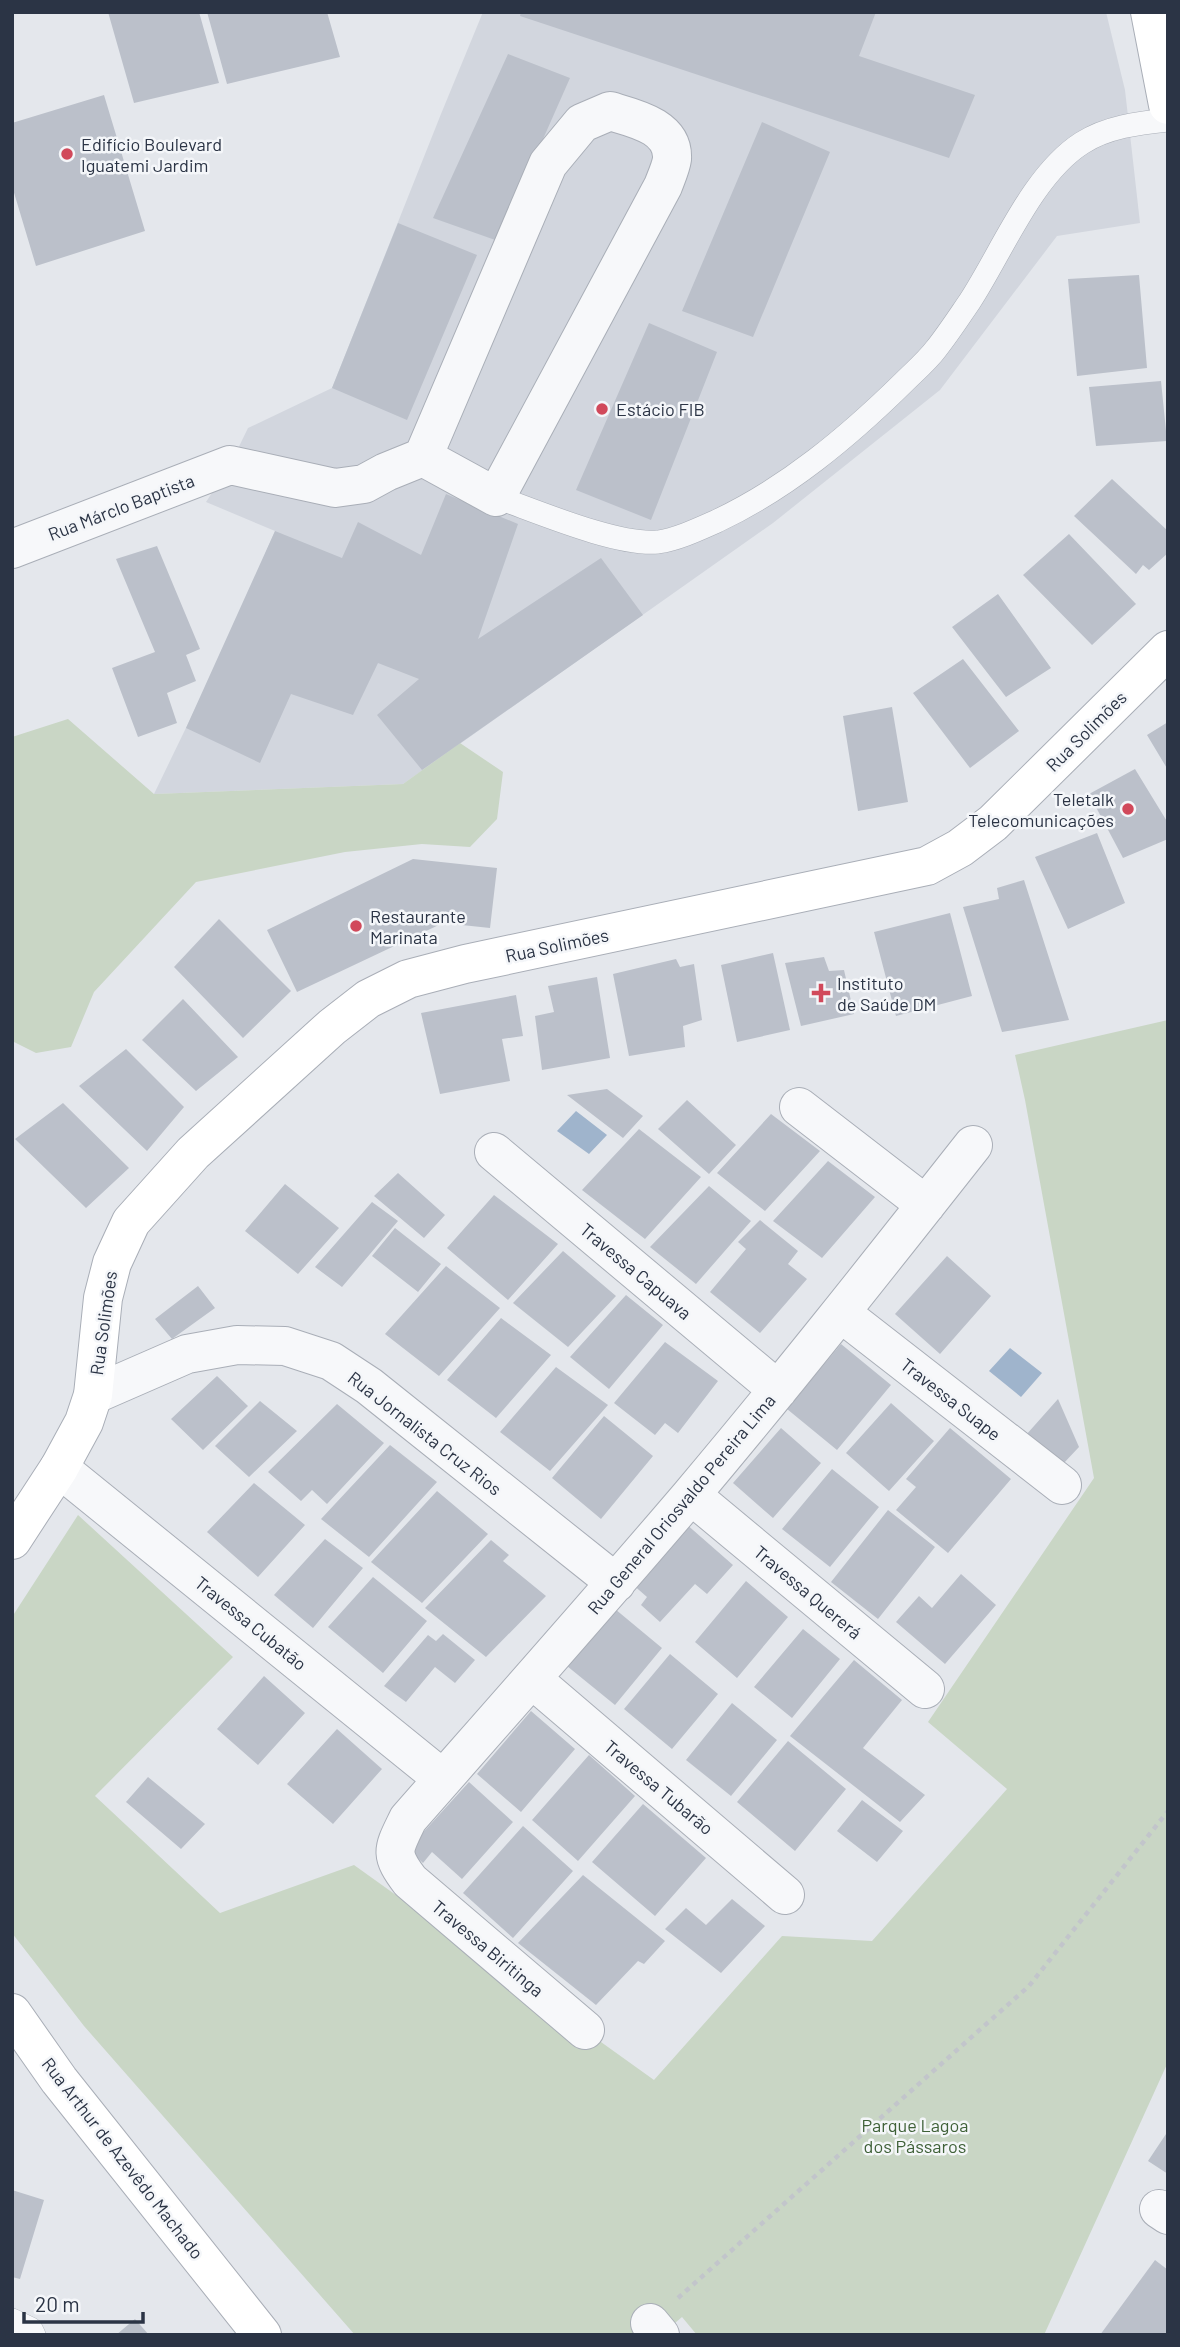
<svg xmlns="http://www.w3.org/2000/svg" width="1180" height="2347" viewBox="0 0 1180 2347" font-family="Barlow,sans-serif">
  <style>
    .built { fill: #d2d6de }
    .green { fill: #c9d6c5 }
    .water { fill: #9fb4cc }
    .building { fill: #bbc0ca }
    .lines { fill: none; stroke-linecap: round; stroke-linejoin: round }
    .lane-casing { stroke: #a9aeb7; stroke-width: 24 }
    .street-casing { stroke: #a9aeb7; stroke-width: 40 }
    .secondary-casing { stroke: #a9aeb7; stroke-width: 40 }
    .path { stroke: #c2c5cb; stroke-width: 4.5; stroke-dasharray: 5 5; stroke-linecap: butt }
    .lane { stroke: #f7f8fa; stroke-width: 23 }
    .street { stroke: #f7f8fa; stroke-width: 38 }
    .secondary { stroke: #fff; stroke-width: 38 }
    .poi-dot { fill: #d1495b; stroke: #f4f6f9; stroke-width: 2.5 }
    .labels { text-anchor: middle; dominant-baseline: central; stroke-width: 5; stroke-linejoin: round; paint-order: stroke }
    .poi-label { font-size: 18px; fill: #2b3445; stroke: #f4f6f9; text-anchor: start }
    .street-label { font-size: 18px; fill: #2b3445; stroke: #f4f6f9 }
    .park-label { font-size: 18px; fill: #3f6138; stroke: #f4f6f9 }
  </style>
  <rect width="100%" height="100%" fill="#e4e7ec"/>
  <path class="built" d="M483,12H1106L1125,90L1140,223L1057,236L940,390L773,523L403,784L154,794L227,643L275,531L206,502L230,465L248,428L332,388L441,114Z"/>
  <path class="green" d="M68,719L154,794L403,784L460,743L503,772L497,819L470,847L422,844L345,852L196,882L94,992L71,1047L36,1053L12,1041V737Z
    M1168,1020V2062L1044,2335H697L682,2317L661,2335H355L84,2026L12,1933V1617L78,1515L233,1657L95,1796L220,1913L354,1865L654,2080L782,1936L872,1941L1007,1789L928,1722L1094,1478L1025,1100L1015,1055Z"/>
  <path class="water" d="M576,1111L607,1135L589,1154L557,1131Z
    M1010,1348L1042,1373L1021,1397L989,1371Z"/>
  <path class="building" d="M108,12H199L219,83L134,103Z
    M207,12H327L340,57L227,84Z
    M521,12H876L859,56L975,95L949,158L520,16Z
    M508,54L570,78L498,241L433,218Z
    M104,95L145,231L36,266L12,186V123Z
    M762,122L830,152L753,337L682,311Z
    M398,223L477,255L407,420L332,388Z
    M1139,275L1147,368L1077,376L1068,279Z
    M649,323L717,352L651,520L576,490Z
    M1161,381L1167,441L1096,446L1089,387Z
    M1112,479L1168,531V553L1149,570L1143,565L1136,574L1074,516Z
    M446,494L518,524L478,639L601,558L643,615L422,770L377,715L419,679L378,663L353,715L291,694L260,763L186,728L275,531L342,558L358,522L421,555Z
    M1069,534L1136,604L1092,645L1023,575Z
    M157,546L200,649L186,655L196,681L167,693L177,723L138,737L112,668L155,652L116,559Z
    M998,594L1051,668L1006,697L952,627Z
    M963,659L1019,731L970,768L913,693Z
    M892,707L908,802L858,811L843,716Z
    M1168,722V770L1147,735Z
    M1135,769L1168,823V839L1123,858L1089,794Z
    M1097,833L1125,903L1068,929L1035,857Z
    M413,859L497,868L490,928L443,923L297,992L267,930Z
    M1024,880L1069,1020L1002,1032L963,907L999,899L997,888Z
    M950,913L972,996L896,1016L874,932Z
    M219,919L291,991L243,1038L174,967Z
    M773,953L790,1030L737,1042L721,965Z
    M824,957L829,971L844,970L854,1014L801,1026L785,963Z
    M676,959L680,967L694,964L702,1020L683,1026L685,1047L629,1056L613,974Z
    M597,977L610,1058L542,1070L535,1016L554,1012L548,986Z
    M516,995L523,1036L502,1039L510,1081L440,1094L421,1013Z
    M183,999L238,1057L196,1091L142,1040Z
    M126,1049L184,1107L147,1151L79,1086Z
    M607,1089L643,1116L623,1138L567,1095Z
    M687,1100L736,1145L709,1174L658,1129Z
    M63,1103L129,1168L86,1208L15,1139Z
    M771,1114L820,1151L765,1211L717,1173Z
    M639,1129L701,1177L645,1239L582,1190Z
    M828,1161L875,1197L822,1258L773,1221Z
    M398,1173L445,1215L424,1238L374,1196Z
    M285,1184L339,1228L298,1274L245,1231Z
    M709,1186L751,1221L696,1284L650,1247Z
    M494,1195L558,1244L508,1300L447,1248Z
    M372,1202L398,1221L342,1287L315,1267Z
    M760,1220L798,1251L788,1264L807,1279L760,1333L710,1292L746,1249L738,1242Z
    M395,1228L441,1264L418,1292L372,1256Z
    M563,1251L616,1296L568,1347L513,1303Z
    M947,1256L991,1296L940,1354L895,1314Z
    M446,1266L500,1308L439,1376L385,1334Z
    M198,1286L215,1308L172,1339L155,1319Z
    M626,1295L663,1325L609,1389L570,1357Z
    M501,1318L551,1355L496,1418L447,1380Z
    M665,1342L718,1381L678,1433L665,1423L655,1435L614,1403Z
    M841,1344L891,1385L837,1450L787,1409Z
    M556,1367L608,1405L550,1471L500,1432Z
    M217,1376L248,1406L203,1450L171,1419Z
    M1058,1399L1079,1447L1063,1464L1026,1435Z
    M260,1401L297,1431L249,1477L215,1446Z
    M891,1403L934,1441L889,1491L846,1453Z
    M337,1404L384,1443L327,1504L312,1490L301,1501L268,1472Z
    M604,1416L653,1456L601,1519L552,1478Z
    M781,1428L821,1463L773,1518L733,1483Z
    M950,1428L1011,1479L948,1553L896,1510L916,1487L906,1479Z
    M390,1445L437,1482L369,1557L321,1519Z
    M832,1469L879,1507L830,1567L782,1529Z
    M254,1483L305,1525L258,1577L207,1532Z
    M437,1491L488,1534L422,1603L371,1562Z
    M888,1510L935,1547L878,1619L831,1582Z
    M685,1523L733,1565L707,1594L695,1584L660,1622L641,1605L647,1597L631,1583Z
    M325,1539L363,1568L313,1628L274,1595Z
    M491,1540L509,1555L503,1561L546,1596L486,1657L425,1608Z
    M961,1574L996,1605L945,1664L896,1622L919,1596L932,1608Z
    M373,1577L427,1621L383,1673L328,1627Z
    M746,1581L788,1617L737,1678L695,1642Z
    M615,1609L662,1648L615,1705L567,1666Z
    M803,1629L840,1659L792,1718L754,1687Z
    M443,1634L475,1660L455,1683L435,1667L406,1702L384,1686L428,1635L436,1641Z
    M670,1654L718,1694L672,1749L624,1709Z
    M854,1660L902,1700L863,1748L925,1795L900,1822L790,1736Z
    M264,1676L305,1713L258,1765L217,1729Z
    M732,1703L777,1740L731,1796L686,1760Z
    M531,1711L575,1749L521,1812L477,1774Z
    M337,1729L382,1769L333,1824L287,1784Z
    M788,1741L846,1789L795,1851L737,1802Z
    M589,1755L635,1796L578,1861L532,1820Z
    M148,1777L205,1824L181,1849L126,1802Z
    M469,1782L513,1822L462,1879L432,1852L423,1863L408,1849Z
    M862,1800L903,1831L877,1862L837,1831Z
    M643,1804L706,1858L655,1916L592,1862Z
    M523,1826L573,1871L513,1938L463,1893Z
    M583,1875L665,1941L644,1964L638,1961L596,2005L518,1943Z
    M732,1899L765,1926L721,1973L665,1929L686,1908L706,1925Z
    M1168,2131V2174L1148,2161Z
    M12,2190L44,2200L20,2279L12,2277Z
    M1155,2260L1168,2270V2335H1100Z
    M135,2319L149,2335H116Z"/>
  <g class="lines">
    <g class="lane-casing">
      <path id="lane" d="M496,497C536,511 617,546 658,542C678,539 699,529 717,521C787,488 848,437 903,383C914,372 927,361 936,349C948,334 959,317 970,301C1002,252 1032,175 1082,143C1107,127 1138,123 1168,120
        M12,2320L31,2329L34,2335"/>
    </g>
    <g class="street-casing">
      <path id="street" d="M12,549L230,465L335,488L364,484L386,472L423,457L548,164L582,123L610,111C633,118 674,126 672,159C671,167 666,178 663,186L496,497L423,457
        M799,1107L926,1205
        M494,1152L778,1390
        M841,1313L1062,1485
        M93,1395L187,1354L237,1345L285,1346L331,1361L369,1386L616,1583
        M59,1468L443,1779
        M691,1495L925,1689
        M532,1679L785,1895
        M585,2030L410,1881C389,1853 393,1850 408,1819C502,1712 597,1605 690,1496C787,1381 880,1263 973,1145
        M1159,2209L1168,2215
        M650,2323L660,2335"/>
    </g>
    <g class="secondary-casing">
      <path id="secondary" d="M1150,12L1168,105
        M12,1540L59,1468L84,1422L93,1395L103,1298L112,1263L131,1222L193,1153L332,1027L368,999L408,979L465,964L927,866L960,848L993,823L1168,650
        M12,2013L59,2080L262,2335"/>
    </g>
    <path class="path" d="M678,2298L1029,1986L1168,1811"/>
    <use href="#lane" class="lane"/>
    <use href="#street" class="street"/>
    <use href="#secondary" class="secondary"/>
  </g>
  <g class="poi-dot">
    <circle cx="67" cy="154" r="7"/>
    <circle cx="602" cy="409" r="7"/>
    <circle cx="1128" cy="809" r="7"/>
    <circle cx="356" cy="926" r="7"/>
    <path d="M817.5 982.5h7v7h7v7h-7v7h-7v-7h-7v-7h7z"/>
  </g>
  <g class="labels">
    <g class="poi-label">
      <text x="81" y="144">Edifício Boulevard<tspan x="81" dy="21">Iguatemi Jardim</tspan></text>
      <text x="616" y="409">Estácio FIB</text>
      <text x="1114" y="799" text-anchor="end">Teletalk<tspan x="1114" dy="21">Telecomunicações</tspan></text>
      <text x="370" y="916">Restaurante<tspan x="370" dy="21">Marinata</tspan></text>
      <text x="837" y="983">Instituto<tspan x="837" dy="21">de Saúde DM</tspan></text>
    </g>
    <g class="street-label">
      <text transform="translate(121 507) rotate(-21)">Rua Márclo Baptista</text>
      <text transform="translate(1086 731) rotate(-45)">Rua Solimões</text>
      <text transform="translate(557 945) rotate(-12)">Rua Solimões</text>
      <text transform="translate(636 1271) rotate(40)">Travessa Capuava</text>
      <text transform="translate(103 1323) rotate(-82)">Rua Solimões</text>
      <text transform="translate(951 1399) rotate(38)">Travessa Suape</text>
      <text transform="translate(425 1433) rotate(38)">Rua Jornalista Cruz Rios</text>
      <text transform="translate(681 1504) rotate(-50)">Rua General Oriosvaldo Pereira Lima</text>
      <text transform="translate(808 1592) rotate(40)">Travessa Quererá</text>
      <text transform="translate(251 1623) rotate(39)">Travessa Cubatão</text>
      <text transform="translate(659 1787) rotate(40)">Travessa Tubarão</text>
      <text transform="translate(488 1948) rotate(40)">Travessa Biritinga</text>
      <text transform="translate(123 2158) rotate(52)">Rua Arthur de Azevêdo Machado</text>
    </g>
    <g class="park-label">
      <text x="915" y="2125">Parque Lagoa<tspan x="915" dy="21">dos Pássaros</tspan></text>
    </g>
  </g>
  <rect width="1180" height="2347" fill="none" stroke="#2b3445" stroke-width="28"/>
  <path d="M24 2312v10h119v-10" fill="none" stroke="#2b3445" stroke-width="3.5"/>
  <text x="35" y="2312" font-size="21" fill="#2b3445" stroke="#f4f6f9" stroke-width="5" paint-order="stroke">20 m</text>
</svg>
